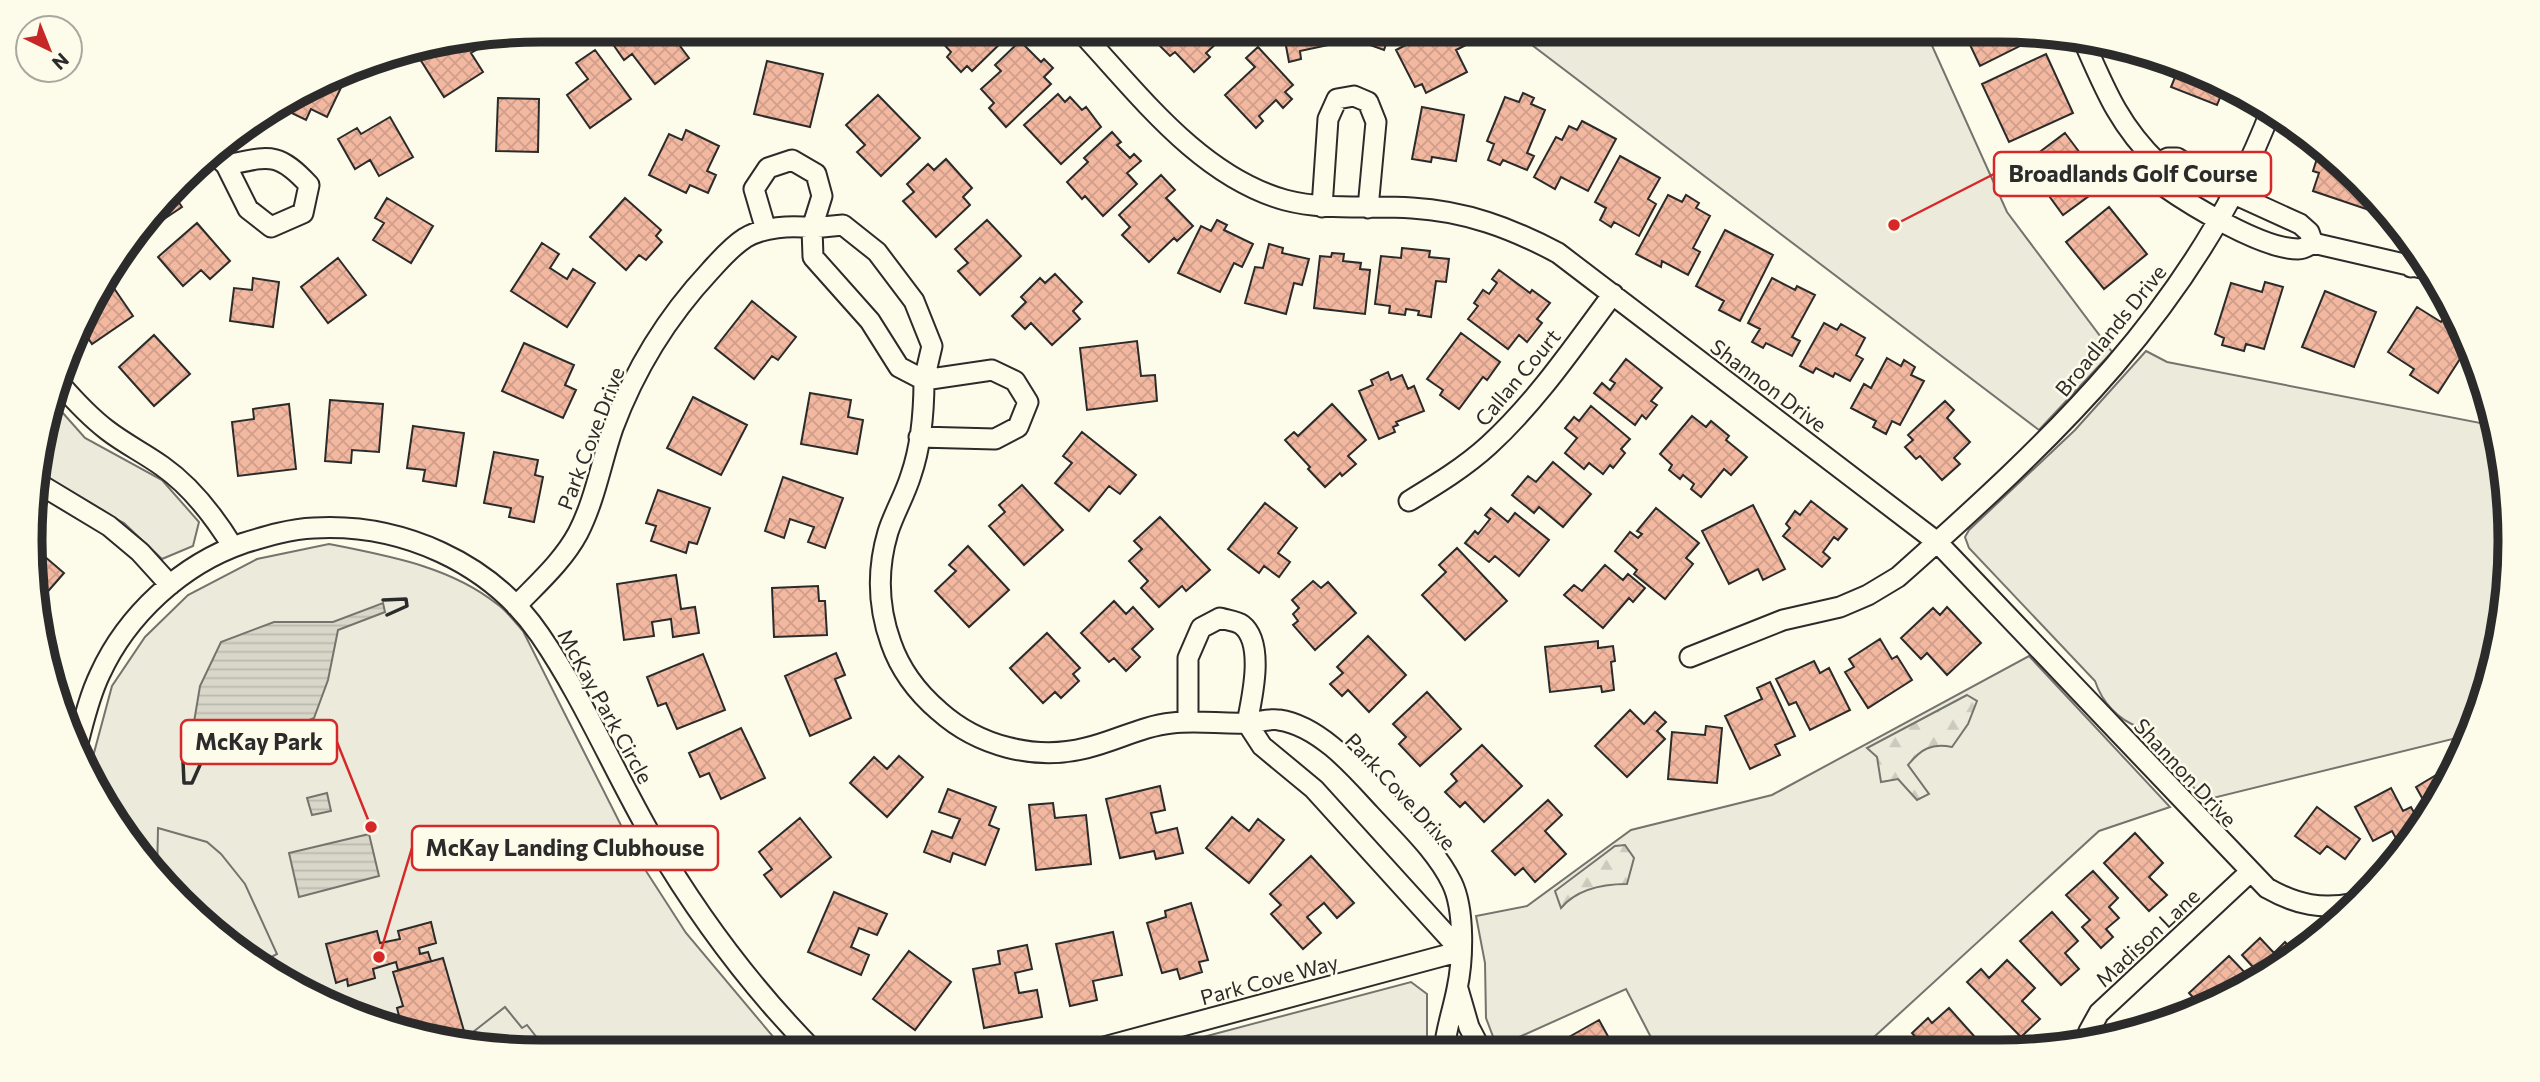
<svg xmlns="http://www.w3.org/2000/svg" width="2540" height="1082" viewBox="0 0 2540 1082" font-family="Commissioner,sans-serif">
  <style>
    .green { fill: #ecebdb; stroke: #74746e; stroke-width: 2 }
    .forest { fill: url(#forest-firs); stroke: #74746e; stroke-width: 2 }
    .parking { fill: #eceadb; stroke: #74746e; stroke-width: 2 }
    .water { fill: url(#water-rules); stroke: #74746e; stroke-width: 2 }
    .building { fill: url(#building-cross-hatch); stroke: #2b2b2b; stroke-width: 2 }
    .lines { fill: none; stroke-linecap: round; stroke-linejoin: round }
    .minor-casing { stroke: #2b2b2b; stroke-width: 23 }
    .minor { stroke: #fdfbea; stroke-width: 19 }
    .wall { stroke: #2b2b2b; stroke-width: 3.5 }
    .labels { text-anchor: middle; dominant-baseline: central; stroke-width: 5; stroke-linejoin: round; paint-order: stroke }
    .street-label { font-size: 21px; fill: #2b2b2b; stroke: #fdfbea }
    .rim { fill: none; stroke: #2b2b2b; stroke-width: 9 }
    .leader { fill: none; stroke: #d62828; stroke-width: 2.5 }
    .callout-dot { fill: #d62828; stroke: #fdfbea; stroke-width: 2.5 }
    .callout { fill: #fdfbea; stroke: #d62828; stroke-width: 2.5 }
    .callout-label { font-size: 23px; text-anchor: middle; font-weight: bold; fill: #2b2b2b }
  </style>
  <defs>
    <pattern id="forest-firs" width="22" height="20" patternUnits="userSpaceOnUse" patternTransform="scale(1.75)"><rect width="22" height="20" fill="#ecebdb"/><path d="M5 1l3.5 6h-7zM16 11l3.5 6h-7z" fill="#cbcabc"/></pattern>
    <pattern id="water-rules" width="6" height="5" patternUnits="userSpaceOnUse" patternTransform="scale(1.75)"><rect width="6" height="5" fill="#d8d7c9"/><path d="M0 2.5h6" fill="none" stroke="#bab9ad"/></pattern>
    <pattern id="building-cross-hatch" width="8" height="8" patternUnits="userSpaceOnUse" patternTransform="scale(1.75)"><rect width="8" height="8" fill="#f2b8a0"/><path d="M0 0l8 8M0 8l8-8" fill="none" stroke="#d09e8a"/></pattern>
  </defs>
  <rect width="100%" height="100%" fill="#fdfbea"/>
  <path class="green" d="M1512,30H1925L2007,212L2112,352L2039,430Z
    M2146,351L2167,362L2496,426L2509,508L2506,608L2483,706L2469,735L2205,800L2139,727C2118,720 2102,702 2095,681L1969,548L1965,537L1969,530L2075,430Z
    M54,403L85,438L162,480L199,522L193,546L162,559L124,523L46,482L36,473L40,442Z
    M329,544C388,556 449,566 497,604C507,611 515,622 523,631L637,857L686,933L786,1052H541L376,1025L229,946L157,878L98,797L91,778V764L112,686L145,637L188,595L257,559Z
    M2029,656L2170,807L2099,831L1862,1048L1657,1049L1626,989L1497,1047L1486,1018L1485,963L1476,916L1527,906L1631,830L1772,795Z
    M1411,982L1427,994V1041L1322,1042L1316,1050H1154Z"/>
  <path class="forest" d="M1967,695L1977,701L1968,724L1952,747C1931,743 1921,749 1908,765L1929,794L1917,800L1898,779L1881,782L1877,757L1867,748Z
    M1625,845L1634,858L1627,884C1603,884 1577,889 1561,908L1555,891L1615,846Z"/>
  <path class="parking" d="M158,828L207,842L221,854L245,884L277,954L260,963L229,946L175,893L157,878Z
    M505,1007L522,1028L527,1025L548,1052L464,1039Z"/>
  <path class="water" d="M383,603L385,612L338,630L328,680L314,718L263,740L236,736L208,741L199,762L188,758L200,686L221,642L274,622H333Z
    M327,793L331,811L312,815L307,798Z
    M369,834L379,876L299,897L289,853Z"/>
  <path class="building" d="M624,30H668L689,58L655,84L632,54L624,60L610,40Z
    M949,30H1004L1009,35L972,71L967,66L961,72L947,57L951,52L939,39Z
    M1171,30H1231L1206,53L1210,57L1194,72L1175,52L1170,56L1158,44Z
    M1283,30H1330L1333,44L1300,51L1301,59L1289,62Z
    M1347,30H1391L1384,50L1359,41L1358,45L1344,40Z
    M1435,30H1445L1447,34L1458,30L1466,45L1456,50L1467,72L1426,93L1422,84L1415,87L1396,50Z
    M1963,30H1999L2035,36L2036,38L1980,66Z
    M475,41L480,48L471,53L483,72L444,97L418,56L430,48Z
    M1020,41L1041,62L1044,59L1053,68L1044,77L1051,84L1006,127L989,108L994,103L981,89L1001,71L995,65Z
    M1258,47L1293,85L1285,92L1292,99L1283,108L1276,100L1259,116L1263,121L1256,128L1225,95L1255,67L1246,58Z
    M595,50L631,99L590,128L567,95L588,79L576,63Z
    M2046,54L2073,113L2009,142L1982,84Z
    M767,61L823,74L810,127L754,114Z
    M2180,65L2225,85L2217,105L2171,87Z
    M345,71L348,73L327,117L311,109L306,120L277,106L285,98Z
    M1523,93L1534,98L1531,104L1545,110L1527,153L1534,156L1527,170L1503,160L1500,165L1488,160L1494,144L1487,141L1505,97L1519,102Z
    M1058,94L1065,102L1070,97L1082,110L1086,107L1101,127L1061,164L1024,125Z
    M878,95L920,138L881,176L857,152L865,145L846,125Z
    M498,98L539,99L538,152L496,151Z
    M1422,107L1464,115L1456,161L1432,157L1431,162L1412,159Z
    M390,117L413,157L379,176L370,160L355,169L338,139L357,128L361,134Z
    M1582,121L1616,139L1588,191L1561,177L1555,189L1534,177L1556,137L1562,140L1569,126L1577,130Z
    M686,130L719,146L707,171L716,175L708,193L690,185L686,193L649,175L669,134L682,140Z
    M1112,132L1121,142L1117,145L1130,158L1134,154L1141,161L1127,173L1137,184L1103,216L1085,196L1082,199L1067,182L1088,162L1084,158Z
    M2065,133L2104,185L2063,215L2025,163Z
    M2321,146L2336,157L2373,196L2369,210L2313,191L2319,173L2313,171Z
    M1620,156L1660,178L1648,199L1656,204L1639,236L1614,222L1611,227L1600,220L1606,208L1595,202Z
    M946,159L972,188L963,197L970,205L936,237L903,201L914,192L907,184L928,164L934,170Z
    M1161,175L1175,190L1166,198L1193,226L1177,241L1174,238L1149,262L1122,235L1130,227L1119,215Z
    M173,194L182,207L143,233L142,232Z
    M1668,195L1682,202L1686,195L1699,203L1696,208L1710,216L1693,248L1700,252L1688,275L1662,261L1661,267L1636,254Z
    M387,198L433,226L411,263L373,240L384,223L375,218Z
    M625,198L661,230L656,236L662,242L646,260L639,255L626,270L590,237Z
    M2109,207L2147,254L2104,289L2066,242Z
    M987,220L1021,256L980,295L958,271L968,263L955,249Z
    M1217,220L1227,225L1224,230L1253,244L1242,267L1234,263L1220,292L1178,273L1201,226L1211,231Z
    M197,223L230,261L210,279L201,270L183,286L158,257Z
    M1725,230L1773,255L1740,321L1719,310L1724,301L1696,286Z
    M542,243L559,254L550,268L567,279L573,269L595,283L567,327L511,291Z
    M1269,244L1283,248L1282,253L1309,259L1302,285L1294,283L1286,314L1245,303L1255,267L1263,268Z
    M1402,248L1430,251L1429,257L1449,259L1446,282L1436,281L1431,317L1418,315L1419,311L1406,309L1405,315L1389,313L1390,306L1375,304L1381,256L1401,258Z
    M1332,253L1344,254L1343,261L1361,263L1360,269L1370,270L1365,314L1314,308L1320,256L1331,257Z
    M338,258L366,295L328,323L301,287Z
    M1499,270L1530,293L1532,290L1550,303L1537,319L1542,323L1527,342L1519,335L1508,349L1468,319L1478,306L1474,303L1483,290L1489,294L1497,283L1492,279Z
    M1055,274L1082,302L1073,311L1080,319L1052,345L1031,323L1025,329L1012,316L1026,302L1021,297L1040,278L1045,283Z
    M253,278L279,282L273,327L230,321L234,288L252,290Z
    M1772,278L1795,290L1797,286L1815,295L1792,337L1800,341L1792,356L1766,343L1763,348L1752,342L1760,329L1748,323Z
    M109,281L133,316L92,344L82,329L97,289Z
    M2265,282L2283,287L2264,349L2246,344L2244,351L2222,345L2224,338L2215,334L2231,283L2262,292Z
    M2325,291L2376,312L2354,367L2302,347Z
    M752,301L796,337L778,360L772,356L754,379L715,348Z
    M2417,307L2441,322L2445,316L2462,327L2469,345L2438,393L2410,375L2414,369L2388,352Z
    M1824,323L1837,330L1841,324L1865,338L1856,355L1863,359L1850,381L1835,373L1833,377L1816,368L1813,373L1800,366Z
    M1461,333L1500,362L1487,380L1483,377L1459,409L1440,395L1443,390L1427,379Z
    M154,335L190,374L154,406L119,367Z
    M1137,341L1141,376L1155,375L1157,401L1087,410L1080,348Z
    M524,343L574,365L565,385L576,390L563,418L502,391Z
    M1887,358L1901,366L1904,360L1915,367L1911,375L1924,381L1900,425L1892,421L1886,434L1873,427L1876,421L1851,408L1864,384L1871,388Z
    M1626,359L1662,388L1651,401L1657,405L1646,419L1642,415L1635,425L1594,393L1602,383L1610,390L1615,383L1610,380Z
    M1388,372L1391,380L1402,375L1408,389L1414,386L1424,411L1396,422L1398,425L1393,427L1395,432L1379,439L1359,391L1373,385L1371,380Z
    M810,393L851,400L848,417L863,420L857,454L801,444Z
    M693,397L747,425L721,475L667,448Z
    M330,400L383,404L379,452L352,450L351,463L325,461Z
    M1945,401L1954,410L1947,418L1970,442L1954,458L1960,464L1942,480L1920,456L1916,459L1905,447L1913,440L1908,435Z
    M289,404L296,469L238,476L232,422L254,419L253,409Z
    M1332,404L1366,440L1348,456L1356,464L1342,476L1340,473L1325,487L1308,469L1310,467L1285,440L1294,432L1298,436Z
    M1591,406L1630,439L1621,449L1625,453L1613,468L1610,465L1603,474L1589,463L1584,469L1565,453L1577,438L1565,428L1574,417L1579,421Z
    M1692,416L1706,427L1711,421L1729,436L1726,440L1747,457L1731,475L1724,469L1701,497L1691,489L1694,484L1683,475L1680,479L1669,470L1672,465L1660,454Z
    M413,426L464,433L456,486L423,481L425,470L407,468Z
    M1082,432L1136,475L1120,494L1109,486L1089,511L1055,483L1072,463L1063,456Z
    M494,452L538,460L535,475L543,477L534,522L509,517L511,508L484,503Z
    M1553,462L1591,494L1563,527L1539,507L1534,513L1512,495L1528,476L1536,482Z
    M783,477L843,498L825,548L808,542L814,527L790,519L784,538L765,531Z
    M1022,485L1063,530L1024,565L989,526L1005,512L999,505Z
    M658,490L710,508L697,544L689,542L686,553L651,541L656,526L646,523Z
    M1811,501L1847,529L1838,540L1834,537L1823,552L1830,558L1822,567L1783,536L1790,528L1786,524L1795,511L1800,515Z
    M1265,503L1297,528L1278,553L1290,562L1279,577L1264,566L1259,573L1228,549Z
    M1753,505L1785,569L1763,580L1758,569L1729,584L1702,531Z
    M1491,508L1508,522L1515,513L1549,540L1519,576L1495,556L1489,562L1465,543L1475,531L1478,534L1490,519L1485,515Z
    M1656,508L1699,543L1686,558L1693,564L1665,599L1634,574L1637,570L1615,551L1630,532L1638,538L1642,534L1637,531Z
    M1160,517L1210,570L1186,591L1182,586L1159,607L1141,588L1148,581L1129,561L1142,549L1134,541Z
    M30,544L64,573L36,605Z
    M968,546L1009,590L969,627L935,591L956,571L949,565Z
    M1457,548L1507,601L1465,640L1422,595L1446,572L1439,565Z
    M1605,565L1623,580L1628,574L1645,588L1633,602L1629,598L1603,628L1564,595L1574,585L1582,591Z
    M676,575L681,609L695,607L699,633L673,637L671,619L652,622L654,636L624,640L617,584Z
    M1313,581L1321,588L1328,582L1356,613L1315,650L1293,625L1298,621L1293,614L1299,608L1292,600Z
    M818,586L819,601H825L827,635L774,637L772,588Z
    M1114,601L1126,614L1133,607L1153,629L1132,649L1140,657L1126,671L1114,658L1109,662L1081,633Z
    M1947,607L1981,643L1947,675L1927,653L1921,659L1901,638L1933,608L1940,615Z
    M1047,633L1080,668L1073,674L1079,681L1061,698L1055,692L1043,703L1010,668Z
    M1368,636L1406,675L1369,712L1348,690L1342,696L1330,684L1343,673L1337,667Z
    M1880,639L1892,659L1897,656L1912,680L1868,708L1845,672L1854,667L1849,659Z
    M1598,641V648L1613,646L1615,661L1611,662L1614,690L1602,692L1601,686L1550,692L1545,647Z
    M836,653L845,675L835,679L851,718L810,736L785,676Z
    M703,654L725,710L677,729L666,703L658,706L647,677Z
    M1814,661L1820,673L1829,668L1850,710L1810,730L1796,702L1789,705L1776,679Z
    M1770,682L1795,736L1775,745L1780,755L1750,769L1725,716L1762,699L1757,688Z
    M1427,692L1461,729L1420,766L1399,744L1406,737L1393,724Z
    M1630,710L1644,724L1655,712L1666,722L1657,731L1665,739L1627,777L1595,746Z
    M1706,726L1722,728L1717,783L1668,779L1672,732L1705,735Z
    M741,728L765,778L721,799L709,773L700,777L689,753Z
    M1482,745L1522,786L1484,822L1465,802L1460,807L1445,792L1457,781L1451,774Z
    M899,756L923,777L887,817L850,783L874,757L887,769Z
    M2448,768L2450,772L2430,812L2416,787Z
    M1160,786L1165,810L1151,813L1156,833L1177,828L1183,853L1156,859L1154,851L1120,858L1106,799Z
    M2391,788L2403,811L2411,807L2422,827L2398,842L2392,831L2373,841L2355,807Z
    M948,789L996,807L989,825L999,829L985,865L953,853L950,862L924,852L932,831L952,838L960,819L939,812Z
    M1548,800L1562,815L1545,831L1566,854L1535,882L1523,868L1515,875L1492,851Z
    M1053,803L1055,818L1086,815L1091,864L1036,870L1029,805Z
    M2317,807L2360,839L2345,859L2327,846L2320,854L2295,836Z
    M1232,817L1249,831L1258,819L1284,840L1249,883L1206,848Z
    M800,818L831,857L781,897L764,875L772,869L759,852Z
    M2135,833L2163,863L2149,877L2167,895L2149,911L2104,863Z
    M1311,856L1354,903L1337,918L1324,903L1307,917L1321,933L1303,949L1271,914L1281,905L1270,894Z
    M2093,871L2118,898L2109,907L2119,918L2106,929L2113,937L2101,948L2082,927L2090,920L2066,895Z
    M834,892L887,914L877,935L859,928L851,947L869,955L861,975L808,952Z
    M1191,903L1208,960L1199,962L1202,972L1180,979L1177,969L1162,973L1147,923L1166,917L1165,911Z
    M2052,912L2078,941L2065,953L2079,969L2061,985L2020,941Z
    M431,922L436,943L419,948L420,954L428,952L431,961L398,970L396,962L373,969L375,978L348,986L347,979L336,983L326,944L377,931L380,943L400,939L398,931Z
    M1113,932L1122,975L1093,981L1097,1000L1070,1006L1056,944Z
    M2260,938L2274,953L2285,942L2295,953L2261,976L2242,955Z
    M1027,945L1032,969L1015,973L1019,993L1037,990L1042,1017L984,1028L973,969L1000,964L998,951Z
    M909,951L951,982L915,1030L873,999Z
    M2229,956L2253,981L2225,1000L2202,1007L2189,993Z
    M443,958L464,1031L444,1036L414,1031L412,1025L402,1028L397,1008L403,1006L393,972Z
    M2007,960L2035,988L2022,1001L2040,1019L2021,1037L1967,982L1981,969L1989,978Z
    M1949,1008L1974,1036L1961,1048H1925L1912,1033L1928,1018L1932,1023Z
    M1599,1020L1615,1049H1555L1553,1046Z"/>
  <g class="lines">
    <g class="minor-casing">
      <path id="minor" d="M1079,30C1138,93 1199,176 1285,200C1327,211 1369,205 1412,208C1465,211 1511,228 1558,253L1937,542L2267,888C2297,905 2322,910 2356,903
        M2085,44C2106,92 2120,126 2158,163
        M211,151L226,165L248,209L271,227L303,213L309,185C277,150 268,157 226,165
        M1322,207L1328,119L1337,99L1354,96L1368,102L1376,122L1368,208
        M843,225L877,252L914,301L932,346L924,380L899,367L870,321L813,257L812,228Z
        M2313,243L2309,232L2300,224L2232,193L2177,158H2168L2158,163C2154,173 2155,178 2162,185C2192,206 2262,249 2298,249C2304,249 2308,246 2313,243L2430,270
        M2411,267L2415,246
        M61,385C75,401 90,417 107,430C125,444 144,453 162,466C192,487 214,516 233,547
        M919,437L995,439L1018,427L1028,402L1015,381L992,370L924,380C924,411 921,446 911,475C905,495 894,513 888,532C877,569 878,607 891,643C900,669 918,693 939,711C978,746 1035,761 1086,748C1116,741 1142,726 1172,723C1197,720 1221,724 1246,723C1256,723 1269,718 1279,720C1321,726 1358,771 1385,800C1409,826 1437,852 1452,883C1465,910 1463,961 1457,989C1453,1010 1446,1029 1444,1050
        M36,482L109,526L140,552L170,585
        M1409,501C1437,484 1465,467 1489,445C1537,401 1574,346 1613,294
        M516,606C538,583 563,561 578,533C595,500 601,463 613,428C635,369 668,316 710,271C721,259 731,247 745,238C763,227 791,225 812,228L822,196L816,174L792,160L768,168L754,189L766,230
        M1690,657L1783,620L1840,607L1868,595L1898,577C2051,441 2196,307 2271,110
        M1188,722V658L1201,628L1220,618C1226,620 1237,621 1242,625C1265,643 1252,698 1247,723L1262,746L1314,789L1461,951
        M78,743C84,720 89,697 100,674C127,615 182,564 244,543C267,536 290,529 314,528C401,523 490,562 540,635C584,699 614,772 653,839C698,916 752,988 814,1051
        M1458,989L1469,1027L1481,1050
        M2085,1042L2089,1031L2099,1013L2250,872
        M1089,1051L1461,951"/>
    </g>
    <use href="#minor" class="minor"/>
    <path class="wall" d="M383,600L406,599L407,606L387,615
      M183,761L184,783H192L200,765"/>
  </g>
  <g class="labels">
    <g class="street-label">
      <text transform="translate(2110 330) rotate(-51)">Broadlands Drive</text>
      <text transform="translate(1517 377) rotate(-50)">Callan Court</text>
      <text transform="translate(1769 385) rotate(37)">Shannon Drive</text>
      <text transform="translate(590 438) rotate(-69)">Park Cove Drive</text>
      <text transform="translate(606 706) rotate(61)">McKay Park Circle</text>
      <text transform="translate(2186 772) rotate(47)">Shannon Drive</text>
      <text transform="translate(1401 791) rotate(47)">Park Cove Drive</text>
      <text transform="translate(2147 937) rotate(-43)">Madison Lane</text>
      <text transform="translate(1269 979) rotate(-15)">Park Cove Way</text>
    </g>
  </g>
  <path d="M0 0H2540V1082H0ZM541 42H1999A499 499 0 0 1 2498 541V541A499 499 0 0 1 1999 1040H541A499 499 0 0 1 42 541V541A499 499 0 0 1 541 42Z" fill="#fdfbea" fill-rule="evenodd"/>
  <path class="rim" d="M541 42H1999A499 499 0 0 1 2498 541V541A499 499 0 0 1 1999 1040H541A499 499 0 0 1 42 541V541A499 499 0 0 1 541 42Z"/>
  <path class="leader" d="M1894 225L1994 174M371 827L337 742M379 957L412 848"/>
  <g class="callout-dot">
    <circle cx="1894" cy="225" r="7"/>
    <circle cx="371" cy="827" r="7"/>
    <circle cx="379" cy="957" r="7"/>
  </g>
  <g class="callout">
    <rect x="1994" y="152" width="277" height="44" rx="7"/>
    <rect x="181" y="720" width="156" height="44" rx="7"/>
    <rect x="412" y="826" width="306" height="44" rx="7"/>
  </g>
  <g class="callout-label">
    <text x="2133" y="182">Broadlands Golf Course</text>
    <text x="259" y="750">McKay Park</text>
    <text x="565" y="856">McKay Landing Clubhouse</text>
  </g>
  <g transform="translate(49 49) rotate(137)"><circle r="33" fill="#fdfbea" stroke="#a9a89e" stroke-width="2"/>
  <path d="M0-5L12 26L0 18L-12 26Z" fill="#c62828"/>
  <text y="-10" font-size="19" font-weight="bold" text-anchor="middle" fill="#2b2b2b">N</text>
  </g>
</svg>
